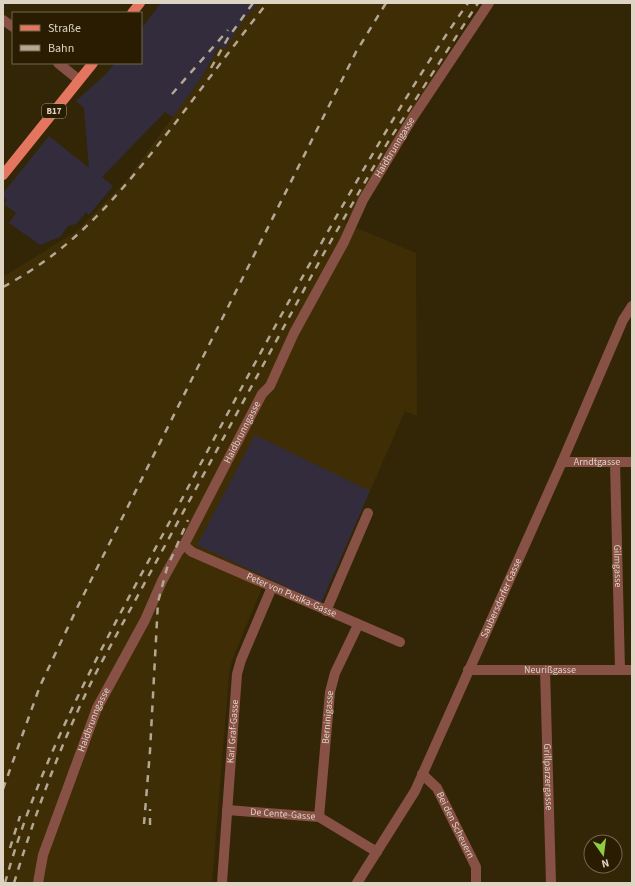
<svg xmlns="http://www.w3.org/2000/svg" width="635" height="886" viewBox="0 0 635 886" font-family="'Source Sans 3',sans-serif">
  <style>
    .built { fill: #3f2e05 }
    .industrial { fill: #322c3c }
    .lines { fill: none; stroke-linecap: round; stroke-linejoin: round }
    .minor { stroke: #875145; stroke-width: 10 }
    .major { stroke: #e4755e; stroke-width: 10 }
    .rail { stroke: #b2a894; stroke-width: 2.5; stroke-dasharray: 7 7; stroke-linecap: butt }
    .labels { text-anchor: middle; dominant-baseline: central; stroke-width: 3; stroke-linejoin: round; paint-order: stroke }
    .shield { fill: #291c00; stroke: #a79d89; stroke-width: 1 }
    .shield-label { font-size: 9px; font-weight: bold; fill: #ddd4c4 }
    .street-label { font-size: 10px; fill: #ddd4c4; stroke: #291c00 }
  </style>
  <rect width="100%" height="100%" fill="#332607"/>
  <path class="built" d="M258,3H481L468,20L345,223L416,253L417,416L405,411L321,603L266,578L232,660L229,674L212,883H3V277L77,231L126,181L202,77L219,46Z"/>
  <path class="industrial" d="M161,3H258L244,19L225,49L219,46L202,77L173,117L165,112L102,177L113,186L89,215L86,212L76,224L68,226L60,237L40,245L9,223L16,213L4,204L7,200L3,196V193L49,136L89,168L84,108L76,101L107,73L115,63H141V29Z
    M255,435L370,491L321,603L197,545Z"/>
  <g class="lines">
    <g class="minor">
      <path d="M3,20L13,27"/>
      <path d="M58,63L79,80"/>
      <path id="s1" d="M562,462H632"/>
      <path id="s2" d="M615,462L620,670"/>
      <path id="s3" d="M184,545L192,552L400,642"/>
      <path d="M326,611L368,513"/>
      <path id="s4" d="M468,670H632"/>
      <path id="s5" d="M545,670L551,883"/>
      <path id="s6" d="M422,774L437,788L476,867V883"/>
      <path id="s7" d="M227,810L319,817L377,852"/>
      <path id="s8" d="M319,817L330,692L335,673L358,625"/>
      <path id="s9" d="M38,883L43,855L97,708L145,620L162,581L178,552L184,545L262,394L270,386L294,333L344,242L363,200L413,117L489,3"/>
      <path id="s10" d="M222,883L237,674L241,660L272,587"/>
      <path id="s11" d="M357,883L415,791L562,462L623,320L632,306"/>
    </g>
    <path class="major" d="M132,13L140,3
      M3,175L93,63"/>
    <path class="rail" d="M211,68L228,38L253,3
      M172,94L228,30
      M3,287C79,246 121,192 173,126C204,85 235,44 267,3
      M3,789L40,686L79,604L356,52L386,3
      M144,824L150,751L158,602L167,568L188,520
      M150,825V809
      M10,848L20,816
      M5,883C45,739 123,611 192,480C240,390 289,300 339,212C380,141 421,70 468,3
      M14,883C37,808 63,737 99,667L324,253L388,142L478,3"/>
  </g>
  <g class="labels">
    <rect class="shield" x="42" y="104" width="24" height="14" rx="3"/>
    <g class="shield-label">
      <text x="54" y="111">B17</text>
    </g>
    <g class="street-label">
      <text stroke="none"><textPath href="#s9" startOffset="821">Haidbrunngasse</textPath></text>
      <text stroke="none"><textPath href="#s9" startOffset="497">Haidbrunngasse</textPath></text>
      <text stroke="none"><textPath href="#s1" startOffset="35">Arndtgasse</textPath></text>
      <text stroke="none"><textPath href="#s2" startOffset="104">Gilmgasse</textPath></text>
      <text stroke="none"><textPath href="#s3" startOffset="119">Peter von Pusika-Gasse</textPath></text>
      <text stroke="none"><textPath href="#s11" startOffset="320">Saubersdorfer Gasse</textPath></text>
      <text stroke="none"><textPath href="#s4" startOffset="82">Neurißgasse</textPath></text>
      <text stroke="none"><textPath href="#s8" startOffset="100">Berninigasse</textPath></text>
      <text stroke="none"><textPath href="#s9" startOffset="173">Haidbrunngasse</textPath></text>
      <text stroke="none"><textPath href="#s10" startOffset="152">Karl Graf-Gasse</textPath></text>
      <text stroke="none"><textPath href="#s5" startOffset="107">Grillparzergasse</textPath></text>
      <text stroke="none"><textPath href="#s7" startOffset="56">De Cente-Gasse</textPath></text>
      <text stroke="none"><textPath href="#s6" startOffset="62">Bei den Scheuern</textPath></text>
    </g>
  </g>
  <rect width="635" height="886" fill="none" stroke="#ddd4c4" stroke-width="8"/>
  <rect x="12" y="12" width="130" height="52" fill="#291c00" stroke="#71664e"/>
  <rect x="20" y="25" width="20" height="6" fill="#e4755e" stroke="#71664e"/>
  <text x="48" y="32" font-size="12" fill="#ddd4c4">Straße</text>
  <rect x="20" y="45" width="20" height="6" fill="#b2a894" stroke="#71664e"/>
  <text x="48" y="52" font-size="12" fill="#ddd4c4">Bahn</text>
  <g transform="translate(603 854) rotate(166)"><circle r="19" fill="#291c00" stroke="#71664e"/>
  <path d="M0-3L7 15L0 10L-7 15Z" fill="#8fcd42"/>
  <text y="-6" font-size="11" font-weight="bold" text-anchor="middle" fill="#ddd4c4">N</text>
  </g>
</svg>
